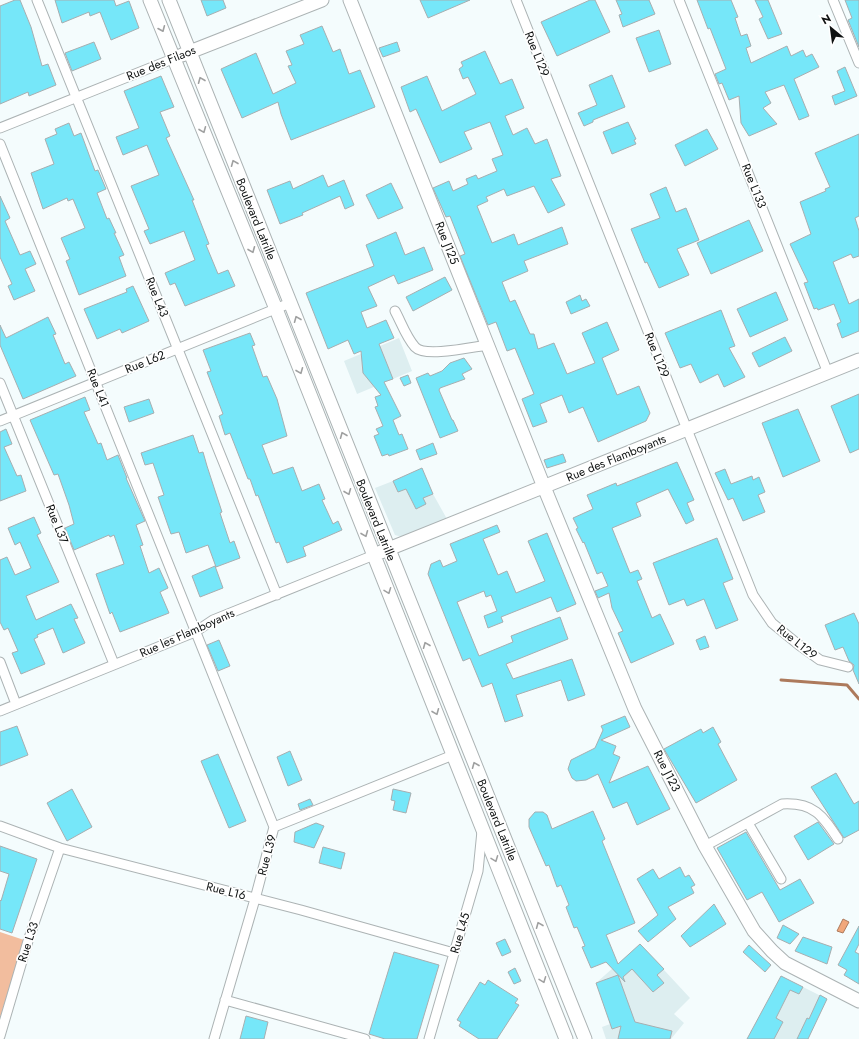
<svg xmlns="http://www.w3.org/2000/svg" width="859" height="1039" viewBox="0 0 859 1039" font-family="Jost,sans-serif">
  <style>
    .built { fill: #ddeef0 }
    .green { fill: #f2bd9e }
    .water { fill: #f1a77b; stroke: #ad7a5c }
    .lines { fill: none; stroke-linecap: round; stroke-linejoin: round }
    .stream { stroke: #ad7a5c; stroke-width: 3 }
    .building { fill: #76e7f9; stroke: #a7aeb0 }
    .street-casing { stroke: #acb3b4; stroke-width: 11 }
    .secondary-casing { stroke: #acb3b4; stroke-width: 15 }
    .street { stroke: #fff; stroke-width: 9 }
    .secondary { stroke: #fff; stroke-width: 13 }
    .oneway { stroke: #9fa0a0 }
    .labels { text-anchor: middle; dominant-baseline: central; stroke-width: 3.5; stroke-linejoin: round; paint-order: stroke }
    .street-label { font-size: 12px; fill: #0f1212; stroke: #fff }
  </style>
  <rect width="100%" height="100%" fill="#f4fcfd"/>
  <path class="built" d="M399,338L412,371L357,394L344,361Z
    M393,481L426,497L433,494L447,519L402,537L395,535L375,488Z
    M640,944L690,998L674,1014L684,1023L671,1039H606L602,1027L610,1024L596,983Z
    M781,976L827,999L808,1039H747Z"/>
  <path class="green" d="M0,932L24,940L0,1018Z"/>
  <path class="water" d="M843,919L849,922L843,933L837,931Z"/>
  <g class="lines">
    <path class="stream" d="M781,680L847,685L859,699"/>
  </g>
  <path class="building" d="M15,0H20L31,27L42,66L48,64L56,85L29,96L28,92L0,104V6Z
    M55,0H114L116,6L129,1L139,28L111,40L100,12L90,16L89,12L62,23Z
    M201,0H223L226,8L207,16Z
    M420,0H470L428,18Z
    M590,0H595L610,32L557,56L541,22Z
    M616,0H649L655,14L623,27L619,15L622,14Z
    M697,0H731L738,17L735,18L741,36L747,34L751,46L746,48L751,63L787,46L791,56L803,50L806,57L812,54L819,67L794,79L809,116L799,120L784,85L765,92L771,103L763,108L777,124L749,136L741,123L739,96L729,100L722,83L719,84L715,74L726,69L710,28L708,29Z
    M755,0H768L782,34L768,39L759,19L763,17Z
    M845,0H859V47L848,20L852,18Z
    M322,26L333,52L340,49L349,74L360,70L375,107L291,140L281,114L278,102L242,118L221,69L256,53L273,94L296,83L288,66L292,65L286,51L304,44L300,35Z
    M659,30L671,64L649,72L636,38Z
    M94,42L101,59L72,71L65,53Z
    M397,42L400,51L383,57L379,48Z
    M485,51L500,84L512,79L524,108L505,116L513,135L527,128L535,144L547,139L561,176L551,179L565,205L548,213L534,186L507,196L504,189L486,197L488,201L477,206L492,243L514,234L518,245L562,227L568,244L524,261L528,271L502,282L510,302L515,300L530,334H534L538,349L554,343L567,374L595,363L582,333L607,322L619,350L602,358L617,395L639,386L650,413L646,421L598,442L583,407L569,413L562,395L540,404L547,422L533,427L522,399L534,394L515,348L507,351L496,322L488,325L460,256L465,254L450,216L446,217L433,188L449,181L453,191L468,184L466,179L476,175L478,179L497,171L492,159L503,155L490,122L464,132L472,149L440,163L416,109L410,112L401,87L427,76L442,111L476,94L468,77L463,79L459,69L463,66L461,62Z
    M845,67L857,96L835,105L832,96L845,91L837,71Z
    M612,75L625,107L593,120V122L584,126L578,113L597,105L589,85Z
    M161,76L174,107L160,112L170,136L166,138L194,200H192L209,244L206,245L218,274L228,270L235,286L185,306L175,283L170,285L165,273L195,260L184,231L150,244L144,231L149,229L131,186L159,175L147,145L123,155L116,137L139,128L124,91Z
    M628,122L636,139L634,140L636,144L612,154L603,132Z
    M69,123L74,136L81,133L95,171L98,170L106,189L97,193L107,219L109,218L116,233H114L124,255L119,257L126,276L79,295L66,261L70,259L61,238L85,228L73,199L68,201L67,198L43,209L31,173L54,164L45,139L57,134L55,129Z
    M707,129L718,149L685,166L675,145Z
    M859,134V216L855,218L859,231V256L853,258L851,254L833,262L849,304L859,299V331L842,338L837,324L841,322L834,304L818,310L817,308L814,309L804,283L808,282L790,244L811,234L800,202L826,191L825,189L830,187L815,153Z
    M323,175L328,187L344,180L354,205L345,209L340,196L302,213L303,215L280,224L267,190L290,181L293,189Z
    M391,183L403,208L378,219L366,195Z
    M666,187L676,212L686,208L699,240L677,249L689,275L659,288L647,262L645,263L631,229L660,218L650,194Z
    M0,196L10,218L5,221L20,255L30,251L36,264L25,269L35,291L14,300L8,286L12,284L0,257Z
    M749,220L763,251L711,274L697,243Z
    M396,232L405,255L424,247L433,270L398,284L394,275L368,287L377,306L361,312L367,328L386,320L394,338L379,344L393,379L384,382L401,416L393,420L399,435L402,434L408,449L389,456L388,454L382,456L374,436L379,434L376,429L383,426L375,407L378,406L375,397L381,395L363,373L361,351L354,354L348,340L328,349L306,293L374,266L366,245Z
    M445,277L452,290L413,311L406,297Z
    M133,286L149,321L122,333L120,329L97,339L84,309L127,292L126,289Z
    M776,292L788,320L750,337L737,309Z
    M580,295L582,301L586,299L590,306L571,314L566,302Z
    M721,310L735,346L729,348L745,377L724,387L718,374L700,383L691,364L680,368L665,333Z
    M48,317L56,334L53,335L65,364L69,362L76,376L23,399L0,345V325L6,338Z
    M250,333L255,345L252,346L263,377L267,376L277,399L287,436L262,445L273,474L293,467L302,491L319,484L325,499L322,500L333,524L338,521L342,530L303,547L306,556L287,563L279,542L276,543L258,495L256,496L250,479H248L230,433L225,435L219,416L223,414L207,372L211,371L203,350Z
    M785,337L792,351L759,367L752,353Z
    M464,358L472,369L462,374L465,379L440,388L439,390L452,420H453L458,431L440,438L416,378L428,373L430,376L442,371L450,363Z
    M408,375L411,383L404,386L400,378Z
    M859,394V449L850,453L831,406Z
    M85,397L90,410L84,412L98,444L101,443L107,460L118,455L127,478H126L145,521L136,525L143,545L140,546L149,573L159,568L168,588L160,592L169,613L120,632L112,612L110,614L96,574L124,564L114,535L110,537L109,535L74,550L65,528L74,524L69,505L58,474L54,475L30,420Z
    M149,399L154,413L129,422L124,407Z
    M798,409L820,461L783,477L762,423Z
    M6,429L12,444L4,447L17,476L21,475L26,491L0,501V432Z
    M193,435L199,453L203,452L207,466L222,512L220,513L230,543L234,541L240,558L216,567L208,545L186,553L179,532L171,534L158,497L164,495L153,463L145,465L141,453Z
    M433,443L437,454L420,460L416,450Z
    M563,454L566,462L547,468L544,460Z
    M677,462L694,500L687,503L694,520L686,524L668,489L636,503L641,516L612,528L630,573L638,570L642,579L637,581L652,618L660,614L674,644L631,663L618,633L623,631L612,608L609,593L598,598L595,591L608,586L602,572L597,574L584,542L583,543L576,529L578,528L573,518L593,509L587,495L616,483L617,486Z
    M422,468L433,494L423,498L426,504L416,509L406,489L398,492L393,481Z
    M725,469L731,484L752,476L753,480L759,477L765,492L758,495L765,512L743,521L733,498L728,500L715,473Z
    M34,517L41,533L37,535L59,582L26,596L36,620L71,604L78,618L74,619L85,643L63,653L53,628L37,635L38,637L34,639L45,664L21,674L12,653L18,651L8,628L4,630L0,622V560L7,557L15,575L31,568L20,542L15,545L8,528Z
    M497,525L500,532L483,539L498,575L507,571L516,593L545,581L528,541L547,533L576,604L557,612L551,597L501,617L503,622L488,628L484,616L497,611L491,595L486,597L484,591L457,602L479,656L513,642L511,636L560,617L568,639L506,664L513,679L572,659L585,695L568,701L561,680L516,695L523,716L505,722L492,683L482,687L470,658L463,661L428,574L431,564L440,560L443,567L457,561L450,544Z
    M717,538L733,579L723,583L738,620L716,629L704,599L687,606L684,599L669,605L653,563Z
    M215,566L223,588L200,597L192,576Z
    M854,613L859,624V684L853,670L854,665L849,661L843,647L835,650L825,625Z
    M705,636L709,647L700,650L696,640Z
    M219,640L230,666L218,671L207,645Z
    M625,716L630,727L601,740L616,746L613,754L620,757L609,783L648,766L670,809L637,825L627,802L613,808L598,774L586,780L576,781L572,778L568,769L571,760L595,748L603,730L601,726Z
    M17,726L28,755L0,766V732Z
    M713,727L721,742L718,744L737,780L696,803L664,749L701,729L703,733Z
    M290,751L302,780L288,786L277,757Z
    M218,754L246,821L229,828L201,761Z
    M836,773L854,804L859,801V830L844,838L811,787Z
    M72,789L92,827L67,841L47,803Z
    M393,789L411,793L406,813L393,810L395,801L391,800Z
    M310,799L313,805L300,810L298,804Z
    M593,811L605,839L602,841L635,923L606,935L607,937L618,964L640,944L664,969L657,975L664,983L653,992L632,969L623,977L625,982L606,962L591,968L582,947L585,946L577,927L574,928L566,907L569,905L561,885L557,887L549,865L546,866L529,827V819L535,812H543L547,815L552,829Z
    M818,822L834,844L808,860L794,836Z
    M316,823L324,826L314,848L294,842L295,832Z
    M746,832L780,890L800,879L814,903L779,922L762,892L747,900L717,848Z
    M0,846L37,859L12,933L0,929V900L1,901L9,874L0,871Z
    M323,847L345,853L341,869L319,863Z
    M680,867L685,877L689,875L695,885L691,887L694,893L668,907L676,919L648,942L638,931L658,915L637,879L653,869L659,879Z
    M714,904L726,924L690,947L681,936Z
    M783,925L799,934L790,944L777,938Z
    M859,926V944L855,952L859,954V984L844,975L847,970L838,965Z
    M803,937L832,947L827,964L795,951Z
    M505,939L511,952L502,956L496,943Z
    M749,945L771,965L765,972L743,952Z
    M394,952L439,965L417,1039H385L369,1034Z
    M515,968L521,981L514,984L508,972Z
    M618,975L635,1022L672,1031L670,1039H618L621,1026L612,1029L596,983Z
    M781,976L803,987L799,994L790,990L776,1018L783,1022L774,1039H747Z
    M488,980L518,999L515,1003L519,1005L497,1039H479L459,1026L461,1022L457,1020L480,982L485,985Z
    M820,995L827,999L808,1039H797L807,1018L809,1019Z
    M246,1016L268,1022L264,1039H240Z"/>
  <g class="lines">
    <g class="street-casing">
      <path id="street" d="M37,0L277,595
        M516,0L753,595L772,623L799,645L820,660L848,667
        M679,0L828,373
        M833,0L859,63
        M0,128L175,58
        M0,144L274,827L255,899L214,1039
        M395,311C401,322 406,337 415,347C425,358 472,347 488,345
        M0,383L114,664
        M0,421L290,303
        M0,662L16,704
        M0,711L195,632L213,620L374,555
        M748,823L781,879
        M0,826L60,848L301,910L454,953
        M274,827L453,755
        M705,846L782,804C814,802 823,816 838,839
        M225,1000L365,1039
        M0,1036L28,941L60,848
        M429,1039L478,871L482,831"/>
    </g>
    <g class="secondary-casing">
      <path id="secondary" d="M150,0L276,309L566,1039
        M169,0L585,1039
        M350,0L544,487L635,709L705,846L754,931L772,951L785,963L859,1001
        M182,55L322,0
        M381,552L859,360"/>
    </g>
    <use href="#street" class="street"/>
    <use href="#secondary" class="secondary"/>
  </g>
  <defs><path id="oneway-chevron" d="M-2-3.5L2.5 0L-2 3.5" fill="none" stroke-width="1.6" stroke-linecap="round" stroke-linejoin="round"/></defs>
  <g class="oneway">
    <use href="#oneway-chevron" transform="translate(162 29) rotate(67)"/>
    <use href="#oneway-chevron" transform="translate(201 80) rotate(-112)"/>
    <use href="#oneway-chevron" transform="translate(203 130) rotate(68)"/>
    <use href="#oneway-chevron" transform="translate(234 163) rotate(-112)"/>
    <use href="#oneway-chevron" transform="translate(252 250) rotate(68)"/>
    <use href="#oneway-chevron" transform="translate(297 319) rotate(-112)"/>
    <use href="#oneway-chevron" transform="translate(300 371) rotate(68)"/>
    <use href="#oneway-chevron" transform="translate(343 435) rotate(-112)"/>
    <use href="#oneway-chevron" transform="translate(348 492) rotate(68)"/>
    <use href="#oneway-chevron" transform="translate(365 534) rotate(68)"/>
    <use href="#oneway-chevron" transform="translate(388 591) rotate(69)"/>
    <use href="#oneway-chevron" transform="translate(426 645) rotate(-112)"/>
    <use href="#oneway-chevron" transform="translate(436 712) rotate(68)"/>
    <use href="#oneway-chevron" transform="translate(475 765) rotate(-112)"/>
    <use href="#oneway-chevron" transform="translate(495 859) rotate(69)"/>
    <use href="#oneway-chevron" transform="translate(539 925) rotate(-112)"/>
    <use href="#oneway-chevron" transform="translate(543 980) rotate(69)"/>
  </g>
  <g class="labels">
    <g class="street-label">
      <text transform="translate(537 54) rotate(68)">Rue L129</text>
      <text transform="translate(161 63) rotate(-22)">Rue des Filaos</text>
      <text transform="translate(754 186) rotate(68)">Rue L133</text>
      <text transform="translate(256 219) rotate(68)">Boulevard Latrille</text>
      <text transform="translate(447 243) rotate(68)">Rue J125</text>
      <text transform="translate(157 297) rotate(68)">Rue L43</text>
      <text transform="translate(657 355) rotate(68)">Rue L129</text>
      <text transform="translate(145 362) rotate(-22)">Rue L62</text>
      <text transform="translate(98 388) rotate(68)">Rue L41</text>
      <text transform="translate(616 458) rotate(-22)">Rue des Flamboyants</text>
      <text transform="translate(376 520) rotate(68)">Boulevard Latrille</text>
      <text transform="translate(57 524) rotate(68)">Rue L37</text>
      <text transform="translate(187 633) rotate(-24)">Rue les Flamboyants</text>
      <text transform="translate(797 642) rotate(38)">Rue L129</text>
      <text transform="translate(667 771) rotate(63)">Rue J123</text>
      <text transform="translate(497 820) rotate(68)">Boulevard Latrille</text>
      <text transform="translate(267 855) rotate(-75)">Rue L39</text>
      <text transform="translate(226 891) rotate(14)">Rue L16</text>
      <text transform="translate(460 933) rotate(-74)">Rue L45</text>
      <text transform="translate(28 942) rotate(-72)">Rue L33</text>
    </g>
  </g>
  <g transform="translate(831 28) rotate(331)" stroke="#ffffff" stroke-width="3" paint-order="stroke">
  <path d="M0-3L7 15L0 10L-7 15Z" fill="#0f1212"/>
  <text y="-6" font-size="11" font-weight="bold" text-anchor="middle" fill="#0f1212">N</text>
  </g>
</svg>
